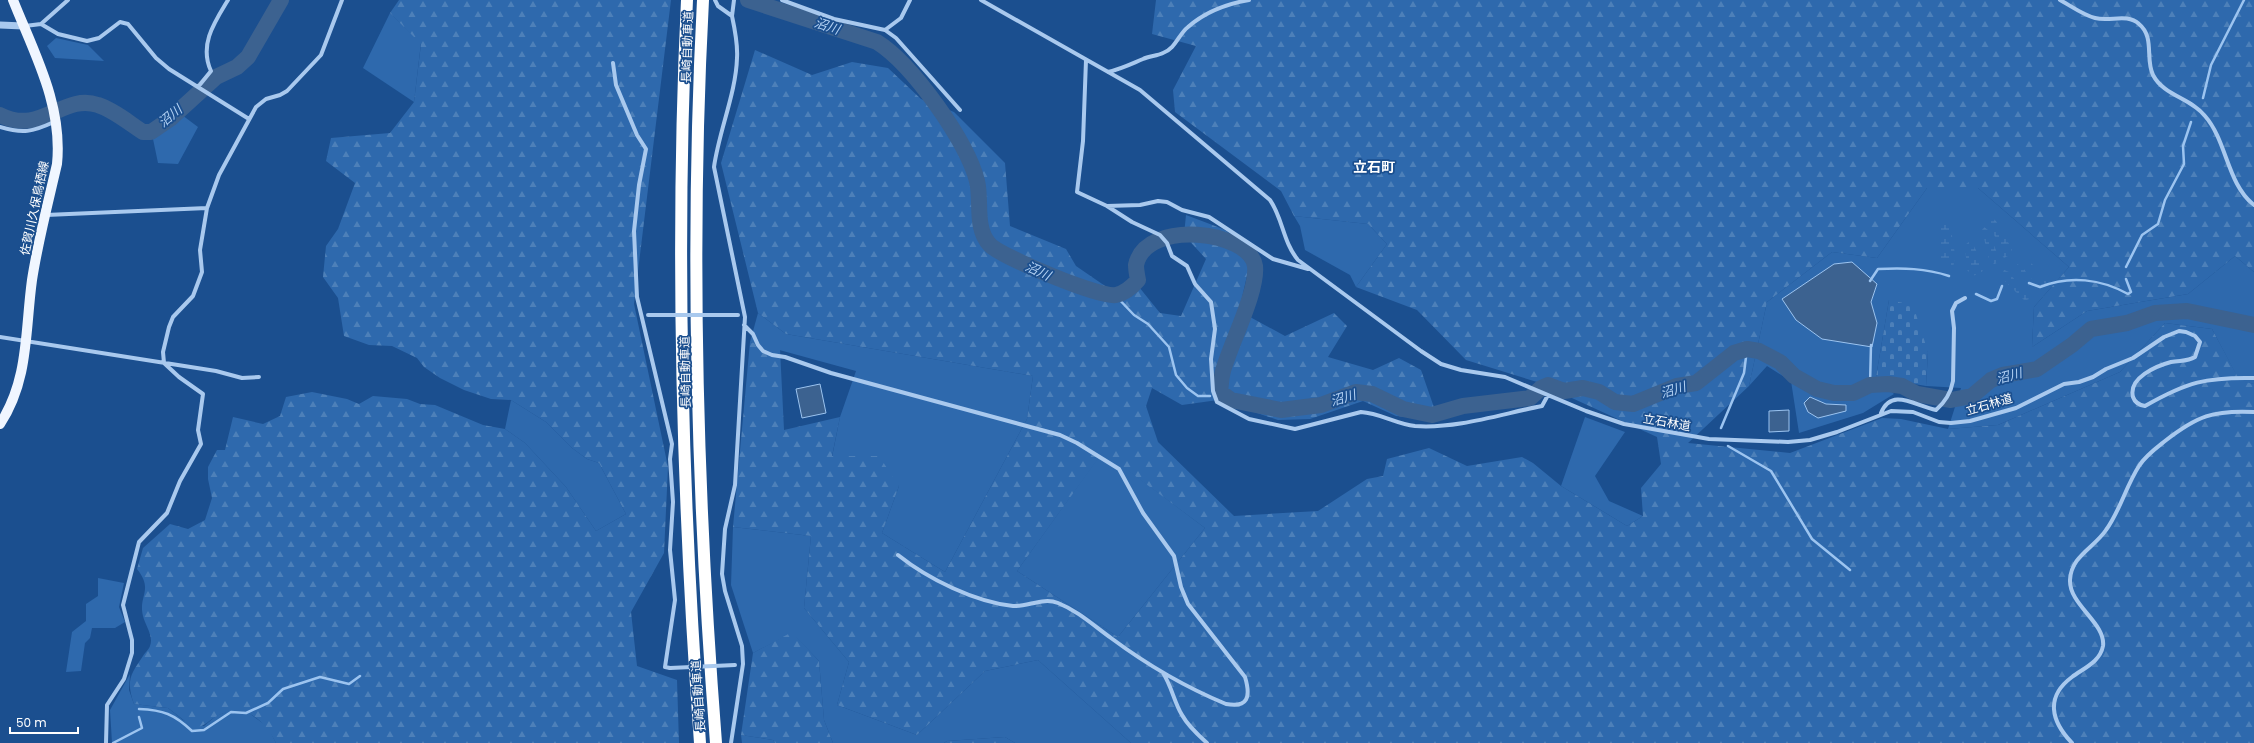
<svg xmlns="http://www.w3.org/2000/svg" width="2254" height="743" viewBox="0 0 2254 743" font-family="Poppins,'Noto Sans JP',sans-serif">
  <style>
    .grass { fill: #2e69ad; fill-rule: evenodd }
    .forest { fill: url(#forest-firs); fill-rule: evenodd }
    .wetland { fill: url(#wetland-marsh) }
    .cemetery { fill: url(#cemetery-stones) }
    .water { fill: #3c6290; stroke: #9cc4f0 }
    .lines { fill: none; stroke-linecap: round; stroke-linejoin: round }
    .stream { stroke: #9cc4f0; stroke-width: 2.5 }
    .river { stroke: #3c6290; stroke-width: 16 }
    .minor { stroke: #a9c9ee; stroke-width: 4 }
    .tertiary { stroke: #a9c9ee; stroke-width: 7 }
    .primary { stroke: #f0f6ff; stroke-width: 10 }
    .motorway { stroke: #fff; stroke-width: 12 }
    .minor-bridge { stroke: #a9c9ee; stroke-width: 4 }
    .labels { text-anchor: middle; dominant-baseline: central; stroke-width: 3.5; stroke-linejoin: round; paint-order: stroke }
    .street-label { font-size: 12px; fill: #fff; stroke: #1b4f8f }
    .water-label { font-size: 13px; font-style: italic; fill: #b5d3f5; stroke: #1b4f8f }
    .quarter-label { font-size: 14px; font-weight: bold; fill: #fff; stroke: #1b4f8f }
  </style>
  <defs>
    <pattern id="forest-firs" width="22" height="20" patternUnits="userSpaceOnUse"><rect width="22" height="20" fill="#2e69ad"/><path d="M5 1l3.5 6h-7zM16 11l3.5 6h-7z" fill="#4d80b9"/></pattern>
    <pattern id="wetland-marsh" width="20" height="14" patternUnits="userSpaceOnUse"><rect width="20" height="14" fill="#2e69ad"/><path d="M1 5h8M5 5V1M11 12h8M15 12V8" fill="none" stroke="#4d80b9"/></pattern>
    <pattern id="cemetery-stones" width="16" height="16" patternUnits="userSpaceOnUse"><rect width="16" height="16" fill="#2e69ad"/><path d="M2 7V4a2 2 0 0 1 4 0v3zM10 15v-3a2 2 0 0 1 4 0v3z" fill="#4d80b9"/></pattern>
  </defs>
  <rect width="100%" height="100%" fill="#1b4f8f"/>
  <path class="grass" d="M390,13L421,43L414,102L363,68Z
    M56,38L88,45L104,61L55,58L47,46Z
    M182,115L198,127L178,164L158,163L153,139Z
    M1927,188H1978L2069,267L2034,307L2032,347L2087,311L2188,294L2235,256L2254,272V384L2240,382L2212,329L2165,323L2120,372L1998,425L1948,429L1961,388L1926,386L1928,352L1889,300L1876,377L1894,394L1863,413L1799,433L1791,381L1767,366L1749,386L1767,302L1832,252L1877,258ZM1834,264L1877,284L1871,302L1877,323Z
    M1294,216L1368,224L1387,244L1356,287L1350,275L1305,250L1300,226Z
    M758,313L786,334L1033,376L1027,419L945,572L882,533L899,486L832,457L840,417L856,371L750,342Z
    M511,400L546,422L572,448L587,459L599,463L626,514L596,531L566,487L525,443L505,429Z
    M1585,417L1625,432L1595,476L1609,501L1643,516L1627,526L1561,486Z
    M1103,451L1205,528L1118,637L1017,571Z
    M733,527L811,536L804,608L849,662L837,705L917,735L985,671L1038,660L1131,743H1015L1005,737L947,741L944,743H833L824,720L819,661L792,633L753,653L731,585Z
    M98,578L124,583L119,607L125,622L115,628H92L90,638L85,643L81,671L66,672L72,632L86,621V604L98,596Z
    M130,674L129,690L134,704L168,708L183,720L204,726L216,716L231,710L249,713L268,727L276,743H112L110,710Z
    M741,735L773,740L775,743H742Z"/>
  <path class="forest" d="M399,0H671L634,304L668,467L664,553L631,612L637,666L677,680L679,743H276C265,720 245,703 219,715C208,720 207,726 194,728L168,708L134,704C126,681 130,675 143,656C145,653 149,649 150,646C154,636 145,625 143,616C138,596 154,590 137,569L143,548L170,524L188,529L205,520L212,498L208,479V467L217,450H225L233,417L263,424L280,416L286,397L312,392L347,399L359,404L373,396L407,399L420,404L435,405L483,425L505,429L525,443L566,487L596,531L626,514L599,463L587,459L572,448L546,422L511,400L491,399L464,390L440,378L424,367L417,358L392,346L369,345L344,336L338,298L323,277L326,246L338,229L355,183L326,161L331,138L390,133L414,102L421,44L390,13Z
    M1156,0H2254V272L2235,256L2188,294L2087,311L2032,347L2034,307L2069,267L1978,188H1927L1877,258L1832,252L1767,302L1749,386L1688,443L1790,453L1882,418L1901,419L1948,429L1998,425L2120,372L2165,323L2212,329L2240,381L2254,384V743H1131L1038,660L985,671L917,735L837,705L849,662L804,608L811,536L733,527L750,342L780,349L784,430L840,417L832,456H879L899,486L882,533L945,572L1027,419L1033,376L786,334L758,313L721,163L755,50L812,75L852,62L888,68L921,99L954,112L1005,163L1010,226L1066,249L1076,266L1108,288L1139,287L1160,313L1181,316L1206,259L1184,235L1186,215L1223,229L1253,249L1239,311L1285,336L1334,313L1347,326L1328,357L1373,370L1399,358L1421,370L1438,419L1396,416L1363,401L1310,419L1278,420L1218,400L1182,405L1152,388L1146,406L1158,442L1234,516L1318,511L1367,479L1383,476L1387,459L1429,448L1467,466L1522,457L1533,463L1561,486L1627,526L1643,516L1641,488L1661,464L1657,437L1537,382L1466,360L1417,310L1356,287L1387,244L1368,224L1294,216L1281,191L1175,112L1173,90L1196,46L1152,34ZM1103,452L1205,528L1118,637L1017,571Z
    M792,632L819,661L824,720L833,743H775L773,740L741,735L753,653Z
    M1005,737L1015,743H944L947,741Z"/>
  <path class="wetland" d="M1991,217L1996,221L2012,249L2010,255L2004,258L2001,254L1990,223Z
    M1946,220L1950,223L1955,255L1953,269L1940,259L1939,226Z
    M1984,227L1988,230L1999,258L1997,263L1994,264L1989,259L1982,230Z
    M1971,240L1984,267L1982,272L1973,276L1967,270L1965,245Z
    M2027,261C2036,265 2044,276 2053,282L2041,290L2029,286L2018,270L2017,264C2029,269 2024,278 2040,283L2043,280L2030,268Z
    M2004,270L2009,272L2029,299L2025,301L2001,277Z"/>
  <path class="cemetery" d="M1889,300L1913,305L1928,352L1926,386L1876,377Z"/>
  <path class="water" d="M1852,262L1877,284L1871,302L1877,323L1872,347L1822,339L1796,320L1782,299L1834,264Z
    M820,384L826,413L802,418L796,389Z
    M1810,397L1826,404L1846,405V411L1818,418L1808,412L1804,403Z
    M1789,410V431L1769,432V411Z"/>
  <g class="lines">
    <path class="stream" d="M2203,98L2211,65L2244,0
      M2126,267L2142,235L2158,224L2165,200L2184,164L2183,146L2191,122
      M1870,281L1878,269C1903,268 1925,268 1949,276
      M2029,283L2040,287C2070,275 2101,279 2128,294L2131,292L2126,279
      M1976,294L1991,301L1997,299L2002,286
      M1115,295L1134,315L1148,324L1169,347L1176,375L1187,388L1198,396H1210
      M1870,385L1871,345
      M1721,428L1744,373L1747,349
      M1728,446L1771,471L1812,539L1850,570
      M139,709C163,710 174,714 192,731L204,730L231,712L246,713L268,703L283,689L320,677L349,684L360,676
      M113,743L142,728L139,717"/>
    <path class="river" d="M748,0L877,42C912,64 967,141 977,181C982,201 974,228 990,245C1002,257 1100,298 1116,295C1125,293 1132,287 1138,280C1137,275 1136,269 1136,265C1146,218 1250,231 1255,266C1258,291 1230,345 1223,371C1221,378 1221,385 1220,392L1231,400L1281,410L1321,405L1356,392L1372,394L1403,409L1432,415L1463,406L1530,398L1541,388L1548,385L1564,391L1583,388L1599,392L1615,402L1633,404L1677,386L1696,383L1734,353L1747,349L1759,351L1780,362L1794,376L1817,389L1834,393H1853L1870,385L1888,384L1902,386L1917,394L1951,400L1972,396L1991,380L2003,375L2037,369L2072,345L2091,329L2127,323L2155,313L2187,311L2254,325
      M0,115C41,136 63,93 98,105C114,110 129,123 143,132H151L170,119L216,77L237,67L248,57L281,0"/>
    <path class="minor" d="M715,0L718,6L732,16C735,30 738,44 737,58C736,93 719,131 714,167L745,317L735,485L725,529L722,574L725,591L742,646L743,664L731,743
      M782,0L834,19L885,30L901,18L910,0
      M981,0L1140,90L1270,200C1283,219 1283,242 1298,260L1421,351L1441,364L1461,370L1505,377L1586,411L1624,424L1709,439L1788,442L1810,440L1837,432L1891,411L1913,412L1939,422L1951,423L1970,421L2016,408L2064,384L2079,382L2093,377L2106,369L2133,358L2164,337L2179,331L2186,332L2195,336L2200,342L2195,357C2187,362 2180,360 2171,362C2156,366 2128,378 2133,397C2135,403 2139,405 2145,406C2187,382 2206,377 2254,378
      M2060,0C2071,6 2083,15 2095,18C2110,22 2127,13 2139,24C2155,37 2145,59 2153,75C2164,96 2191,98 2205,116C2227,141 2227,184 2254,205
      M732,16L734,0
      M41,24L68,0
      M25,26L41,24L58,34L87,41L99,38L120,22L128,24L156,58L169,69L249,119
      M885,30L896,38L960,110
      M1086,60L1083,141L1077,192L1107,206L1132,222L1160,235L1167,243L1172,256L1187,266L1195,284L1211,302L1215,329L1211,359L1213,391L1217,402L1249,419L1295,429L1361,412C1380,413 1396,424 1415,426C1457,429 1501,414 1542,406L1548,395
      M613,63L616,85L637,135L646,149L639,185L634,231L637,297L672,444L670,459L673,502L670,550L675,600L665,667L670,668
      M1108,72C1121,69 1131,64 1143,59C1149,56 1157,56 1163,53C1176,48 1178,35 1188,27C1206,11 1226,4 1249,0
      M198,87L211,71C199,45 214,23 228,0
      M0,127C23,134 32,132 54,122
      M1107,206L1140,205L1158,201L1167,202L1182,210L1209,217L1273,259L1308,269
      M46,215L207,208
      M744,325L753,334L758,345L763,351L772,355L785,357L831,373L1060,435L1077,443L1119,469L1143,513L1174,556L1181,587L1188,604L1245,677C1251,697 1248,708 1226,704C1185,687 1146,664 1111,638C1093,625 1078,611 1058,603C1043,597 1028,607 1013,606C975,602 928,579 898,555
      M0,337L216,371L242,378L259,377
      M1881,413C1892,387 1915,406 1936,410C1944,403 1951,392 1953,381L1954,328L1952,311L1956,303L1965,298
      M1163,673C1172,687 1174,702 1182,715C1188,726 1198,735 1207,743
      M106,743L107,705L124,679L132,653V640L123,605L139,542L167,513L180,481L201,444L198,430L203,394L179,377L164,363L163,352L169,327L173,317L193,296L202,272L200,250L207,208L219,175L256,107L266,99L280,95L287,91L321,55L342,0
      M2072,743C2051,721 2045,697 2072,677C2084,668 2100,662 2103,646C2106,623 2069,605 2070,580C2071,556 2094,548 2106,530C2120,511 2126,486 2139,466C2145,456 2156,448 2165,441C2197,416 2213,410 2254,412"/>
    <path class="tertiary" d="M0,25L23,26"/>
    <path class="primary" d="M0,424C29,380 25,331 32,280C38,241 48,203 57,164C63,105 34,53 13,0"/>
    <path class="motorway" d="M687,0C675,247 682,496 700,743
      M703,0C690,245 697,498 716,743"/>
    <path class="minor-bridge" d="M648,315H738
      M670,668L735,665"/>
  </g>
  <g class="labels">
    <g class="street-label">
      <text transform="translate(687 47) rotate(-88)">長崎自動車道</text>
      <text transform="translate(34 208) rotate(-78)">佐賀川久保鳥栖線</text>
      <text transform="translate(685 372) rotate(-91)">長崎自動車道</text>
      <text transform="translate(1989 404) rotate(-16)">立石林道</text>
      <text transform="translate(1667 422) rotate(10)">立石林道</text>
      <text transform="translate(698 696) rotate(-94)">長崎自動車道</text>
    </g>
    <g class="water-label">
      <text transform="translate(827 26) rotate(18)">沼川</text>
      <text transform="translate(170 116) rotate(-40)">沼川</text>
      <text transform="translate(1038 271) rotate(25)">沼川</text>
      <text transform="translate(2009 376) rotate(-15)">沼川</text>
      <text transform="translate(1673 390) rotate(-17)">沼川</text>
      <text transform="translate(1343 398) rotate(-17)">沼川</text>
    </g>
    <g class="quarter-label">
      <text x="1374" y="167">立石町</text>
    </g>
  </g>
  <path d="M10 727v6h68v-6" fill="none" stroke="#ffffff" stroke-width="2"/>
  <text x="16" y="727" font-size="12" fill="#ffffff" stroke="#1b4f8f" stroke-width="3" paint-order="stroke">50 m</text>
</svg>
